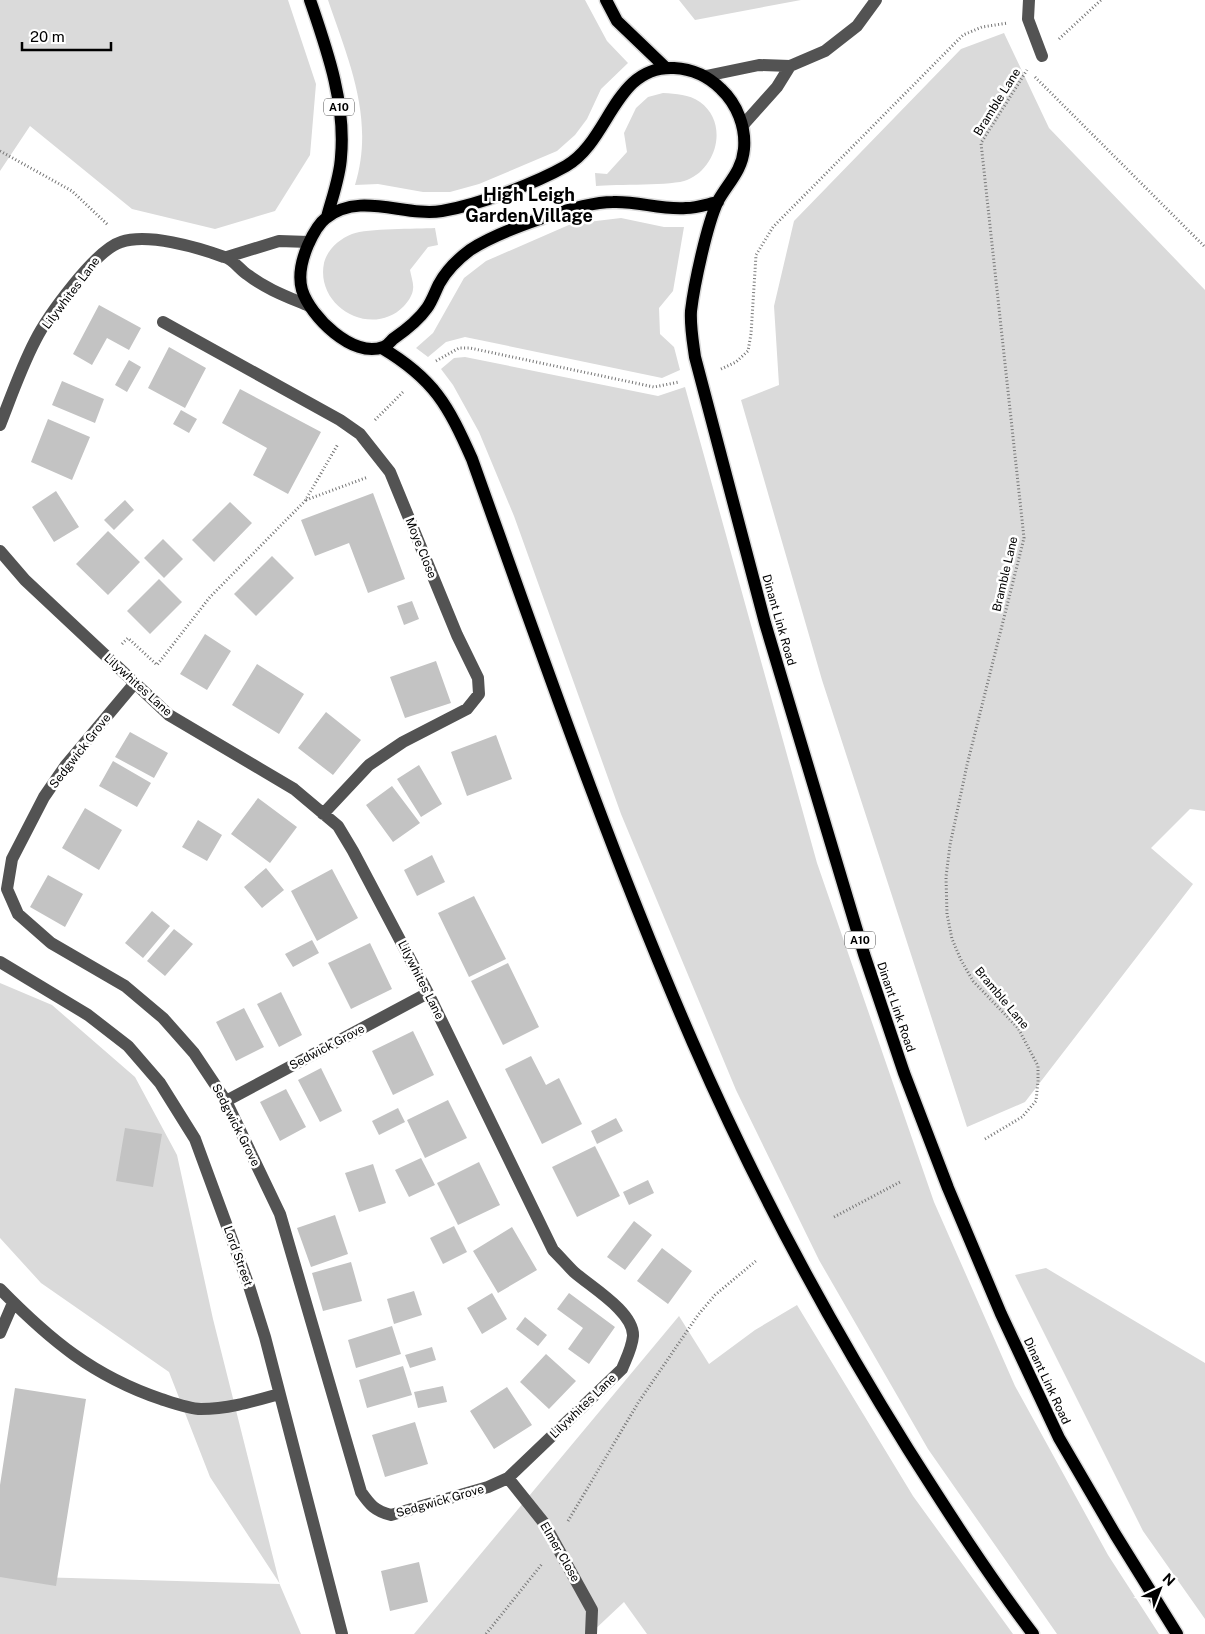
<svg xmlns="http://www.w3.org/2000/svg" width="1205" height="1634" viewBox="0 0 1205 1634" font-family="'Public Sans',sans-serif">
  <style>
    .green { fill: #dadada }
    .building { fill: #c3c3c3 }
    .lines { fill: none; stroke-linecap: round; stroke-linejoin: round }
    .major-casing { stroke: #dbdbdb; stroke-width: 15 }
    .path { stroke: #757575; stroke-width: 3; stroke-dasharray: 1 2.5; stroke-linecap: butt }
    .minor { stroke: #535353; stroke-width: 12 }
    .major { stroke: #000; stroke-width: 12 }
    .labels { text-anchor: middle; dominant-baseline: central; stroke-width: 5; stroke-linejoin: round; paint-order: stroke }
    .shield { fill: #fff; stroke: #4c4c4c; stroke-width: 1 }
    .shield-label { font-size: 11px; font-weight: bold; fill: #000 }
    .street-label { font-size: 12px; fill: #000; stroke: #fff }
    .district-label { font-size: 18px; font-weight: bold; fill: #000; stroke: #fff }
  </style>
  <rect width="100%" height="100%" fill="#fff"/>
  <path class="green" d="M0,0H288L316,84L310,155L275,211L215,229L132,209L30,126L0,171Z
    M328,0H585L607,41L628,63L601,89L587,119L575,135L557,151L479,184L450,192H423L378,184L355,185C375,119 349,62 328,0Z
    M679,0H801L695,20Z
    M1004,33L1049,128L1205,290V811L1190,809L1151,848L1193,884L1025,1102L967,1127L822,680L741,400L779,385L774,306L794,221L961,49Z
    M663,93C677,94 688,94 700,102C729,123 717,168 687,180C674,186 615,184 596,186L595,173L607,174L627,152L624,133L636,108L648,97Z
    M621,218L664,227H684L673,291L659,308L660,334L674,347L680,370L662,378L465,337L446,342L428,357L416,348L433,333L464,278L486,261L571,224Z
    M435,228L438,245L428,247L410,270C411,276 414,284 413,289C413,294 408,302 404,306C372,339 315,307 324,263C327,250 339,239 352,234C368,228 416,229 435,228Z
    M465,357L658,396L685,387L817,863L934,1202L1015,1386L1108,1555L1159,1634H1057L928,1449L819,1260L736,1090L621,814L514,516L479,432L453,385L441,369L454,358Z
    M0,983L52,1005L135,1077L177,1155L213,1319L280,1585L301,1634H0V1576L280,1584L210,1477L169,1372L41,1283L0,1238Z
    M1046,1268L1205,1363V1619L1143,1531L1015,1275Z
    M797,1305L913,1496L1013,1634H647L624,1602L590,1634H414L679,1316L709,1364L755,1330Z"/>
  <path class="building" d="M99,305L141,328L129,350L107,338L92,365L73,354Z
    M169,347L206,368L185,408L148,388Z
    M129,360L141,367L127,392L115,385Z
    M62,381L104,399L95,423L52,405Z
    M240,389L321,432L288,494L253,475L267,448L222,423Z
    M181,410L197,419L189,433L173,424Z
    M48,419L90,437L72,480L31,462Z
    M56,491L79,527L54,542L32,507Z
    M373,493L405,579L368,593L349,543L315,556L301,520Z
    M125,500L134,510L114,530L104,520Z
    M230,502L252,523L214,562L192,540Z
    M108,531L140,562L108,595L76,564Z
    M163,539L183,559L164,578L144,558Z
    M272,556L294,578L256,616L234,594Z
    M159,579L182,602L150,634L127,611Z
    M412,601L419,619L404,625L397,606Z
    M205,634L231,651L207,690L180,674Z
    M436,661L451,703L405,718L390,677Z
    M257,664L304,694L279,734L232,705Z
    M326,712L361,740L333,775L298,748Z
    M130,732L168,753L154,778L115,757Z
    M496,735L512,779L467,796L451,752Z
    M113,761L151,783L137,807L99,786Z
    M419,765L442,804L421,817L397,779Z
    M392,786L420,823L393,842L366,805Z
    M258,798L297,827L270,863L231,834Z
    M85,808L122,830L99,870L62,848Z
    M198,820L222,835L207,861L182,847Z
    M432,855L445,882L417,896L404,870Z
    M266,868L284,890L262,908L244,887Z
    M332,869L358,918L317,941L291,891Z
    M48,875L83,894L65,927L30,907Z
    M474,896L506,959L469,977L438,913Z
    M152,911L170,926L143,958L125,943Z
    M174,929L193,944L165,976L147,961Z
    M312,940L319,953L293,967L285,954Z
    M370,943L392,989L351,1009L328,963Z
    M508,963L539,1027L503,1045L471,981Z
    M281,992L302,1035L279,1047L257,1004Z
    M244,1008L264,1047L236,1061L216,1022Z
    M413,1031L434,1075L393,1095L372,1051Z
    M531,1056L546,1085L559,1078L582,1124L542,1144L505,1069Z
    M321,1068L342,1111L320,1122L298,1080Z
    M286,1089L306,1127L280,1141L260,1102Z
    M448,1100L467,1138L425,1158L407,1120Z
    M398,1108L405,1122L379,1135L372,1121Z
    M616,1118L623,1131L597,1144L591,1131Z
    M125,1128L162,1134L153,1187L116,1181Z
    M595,1146L620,1196L577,1217L552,1167Z
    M421,1158L435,1185L409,1197L395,1170Z
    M479,1162L500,1205L458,1225L437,1183Z
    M373,1164L386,1203L359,1212L345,1173Z
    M648,1180L654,1193L629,1205L623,1192Z
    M335,1215L348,1254L311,1267L297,1228Z
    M634,1221L652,1235L625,1270L607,1257Z
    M454,1226L467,1252L443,1264L430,1238Z
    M512,1227L537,1270L498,1293L473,1251Z
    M662,1248L692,1271L668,1304L637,1281Z
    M351,1262L362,1301L323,1311L312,1273Z
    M414,1291L422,1315L394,1324L387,1299Z
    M492,1293L507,1319L482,1334L467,1308Z
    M569,1293L615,1327L589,1364L568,1349L583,1328L557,1309Z
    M525,1317L547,1335L538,1346L516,1329Z
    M392,1326L401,1354L356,1368L348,1340Z
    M432,1347L436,1360L410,1368L405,1355Z
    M546,1354L576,1381L549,1409L520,1382Z
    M403,1366L412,1395L367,1408L359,1380Z
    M443,1386L447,1402L418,1408L414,1392Z
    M507,1387L532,1425L494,1449L470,1411Z
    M15,1388L86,1399L56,1586L0,1577V1485Z
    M415,1422L428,1464L385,1477L372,1435Z
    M419,1562L428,1602L390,1611L381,1571Z"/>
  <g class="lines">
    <g class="major-casing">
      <path id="major" d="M310,0C327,50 346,103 341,157C340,177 332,198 327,217
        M606,0L617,21L666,68
        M718,202C708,204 697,208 686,208C661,210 638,201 613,202C580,202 499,231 470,250C458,259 446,271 439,284C435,292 432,301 427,308C418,321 406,330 393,339C390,342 387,346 383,347C353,359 310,316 302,290C298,276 302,259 308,245C312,236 318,224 326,218C360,191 404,217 442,211C478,205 534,184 566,166C610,141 614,65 674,68C692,69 708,76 721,89C737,104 746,127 744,149C742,171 728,183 718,201C707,224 694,285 691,311C690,326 693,342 695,357L765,623L864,954L904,1073L948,1188L1001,1314L1059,1438L1115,1534L1177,1634
        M382,348C434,379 448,405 472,459C542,655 610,852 693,1043C754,1183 827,1319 908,1449C948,1512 988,1575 1033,1634"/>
    </g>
    <path class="path" d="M1059,39L1101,0
      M1035,77L1205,247
      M0,151L72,191L108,225
      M436,361L459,348H470L654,387L679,382
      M721,369L736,362L748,351L751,334L756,255L773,227L963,35L982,27L1008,23
      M375,420L404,391
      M306,500L368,477
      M122,644L128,638L157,665L210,597L305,501L338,444
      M985,1139L1022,1117L1036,1101L1038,1081V1066L1018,1028L973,981L961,960L952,939L947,914L946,877L950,845L967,765L1024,538L981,143L1027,70
      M834,1217L900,1182
      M568,1521L638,1403L698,1315L715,1295L757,1260
      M486,1634L542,1564"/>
    <path class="minor" d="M1029,0L1028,19L1042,56
      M706,76L759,65L790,66L825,51L857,26L876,0
      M743,125L777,87L790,66
      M227,257L279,241L309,242
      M163,322L340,420L360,434L390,472L457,635L478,678L479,694L467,709L403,742L369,765L323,814
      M0,425C11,397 21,368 35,341C47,317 95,250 121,242C148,233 197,247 224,257C233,259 240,270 248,275C266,289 288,297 309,306
      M0,551L25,580L169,715L294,789L338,826L353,851L428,993L553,1250C560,1257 567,1265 574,1272C591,1287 634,1312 633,1336C632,1348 626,1359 622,1369L508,1478L488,1487L391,1515C375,1511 370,1505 361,1492L280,1214L226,1101L194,1053L163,1018L125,986L51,943L18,914L7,889L12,859L44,797L66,765L134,684
      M0,962L88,1015L128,1046L160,1083L195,1139L249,1286L265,1337L342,1634
      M226,1101L428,993
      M0,1289C50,1340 93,1376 161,1399C173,1403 189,1409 201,1409C228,1409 254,1401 279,1394
      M0,1333L13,1303
      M508,1478L544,1523L592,1610L591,1634"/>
    <use href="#major" class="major"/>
  </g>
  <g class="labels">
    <g class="shield">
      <rect x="324" y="98.5" width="30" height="17" rx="4"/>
      <rect x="845" y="931.5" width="30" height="17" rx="4"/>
    </g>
    <g class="shield-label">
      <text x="339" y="107">A10</text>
      <text x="860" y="940">A10</text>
    </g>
    <g class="street-label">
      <text transform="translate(997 102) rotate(-58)">Bramble Lane</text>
      <text transform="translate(71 293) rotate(-53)">Lilywhites Lane</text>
      <text transform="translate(421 548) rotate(68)">Moye Close</text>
      <text transform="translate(1005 574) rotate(-77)">Bramble Lane</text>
      <text transform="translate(779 620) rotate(74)">Dinant Link Road</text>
      <text transform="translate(138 685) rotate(42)">Lilywhites Lane</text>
      <text transform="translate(80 751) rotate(-52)">Sedgwick Grove</text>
      <text transform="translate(421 980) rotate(63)">Lilywhites Lane</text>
      <text transform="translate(1002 998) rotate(50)">Bramble Lane</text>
      <text transform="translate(896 1007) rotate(71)">Dinant Link Road</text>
      <text transform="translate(327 1047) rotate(-28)">Sedwick Grove</text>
      <text transform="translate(236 1125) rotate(63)">Sedgwick Grove</text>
      <text transform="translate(238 1256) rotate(70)">Lord Street</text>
      <text transform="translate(1047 1381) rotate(65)">Dinant Link Road</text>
      <text transform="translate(583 1406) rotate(-44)">Lilywhites Lane</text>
      <text transform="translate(440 1501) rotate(-16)">Sedgwick Grove</text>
      <text transform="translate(560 1552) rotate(60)">Elmer Close</text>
    </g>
    <g class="district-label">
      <text x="529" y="194">High Leigh<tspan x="529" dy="21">Garden Village</tspan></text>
    </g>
  </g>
  <g transform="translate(1160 1589) rotate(43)" stroke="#ffffff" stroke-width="4" paint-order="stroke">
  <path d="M0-4L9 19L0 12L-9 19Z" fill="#000000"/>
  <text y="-8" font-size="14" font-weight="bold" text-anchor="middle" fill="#000000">N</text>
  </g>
  <path d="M22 42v8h89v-8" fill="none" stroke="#000000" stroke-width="2.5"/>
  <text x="30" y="42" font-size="15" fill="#000000" stroke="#ffffff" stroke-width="4" paint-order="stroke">20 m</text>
</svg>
